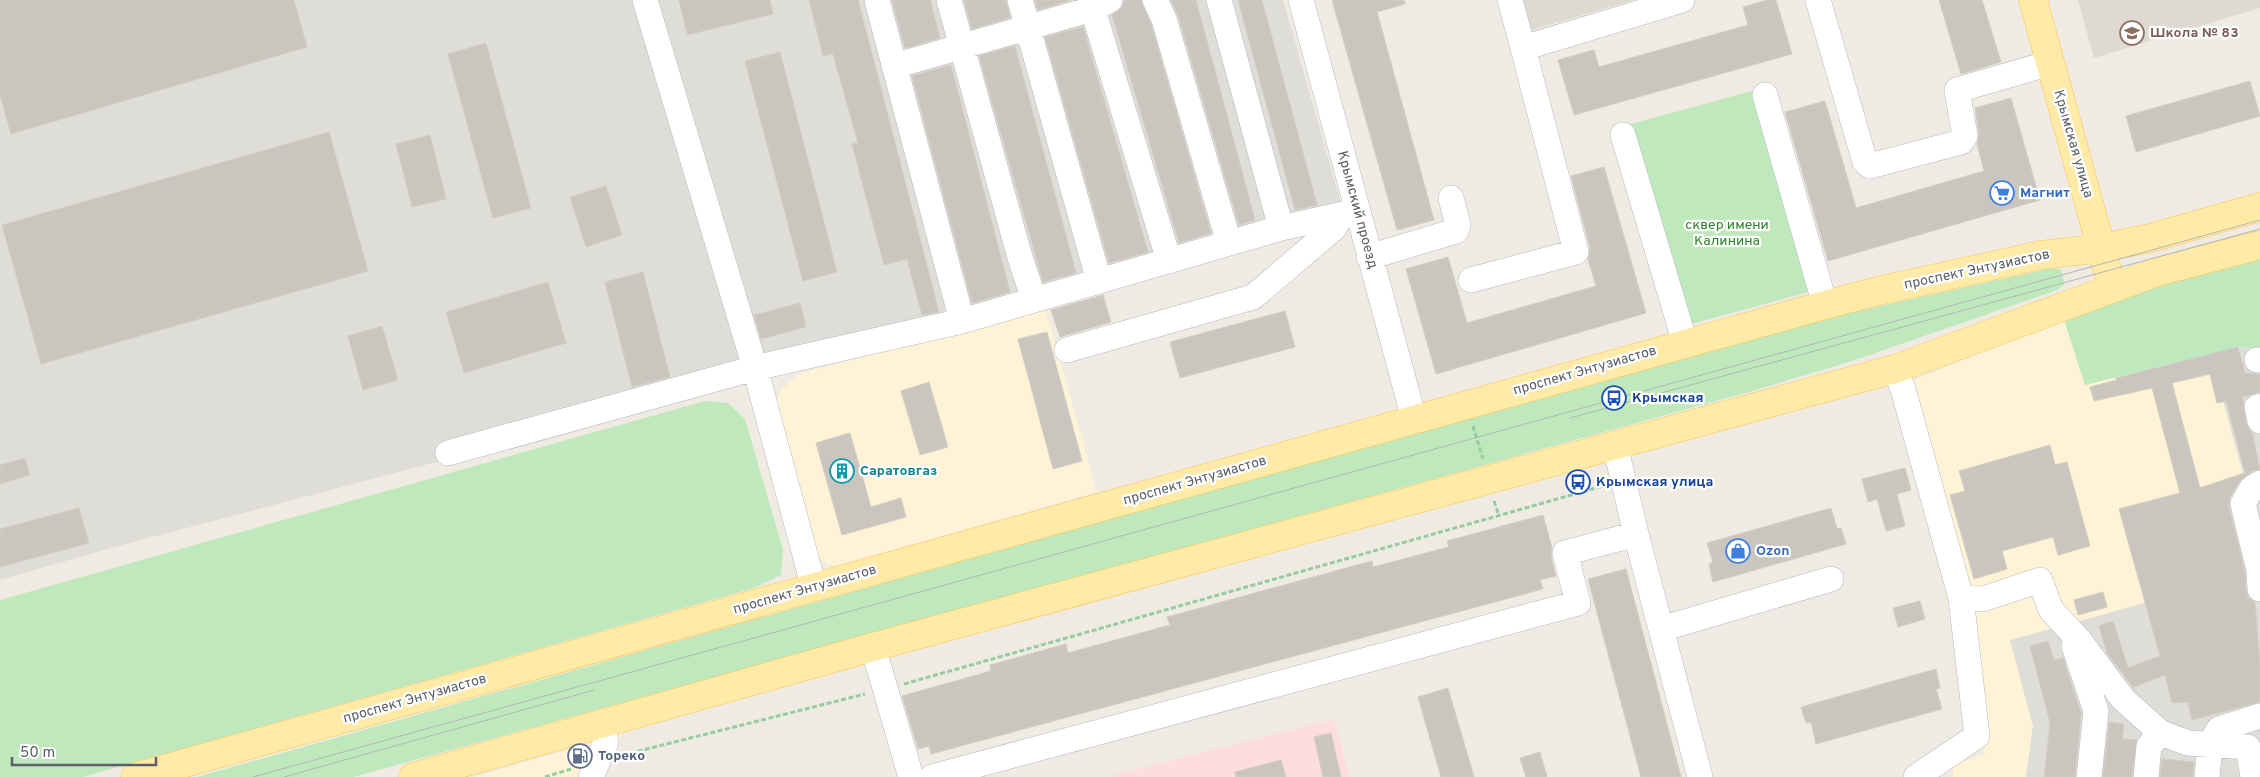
<svg xmlns="http://www.w3.org/2000/svg" width="2260" height="777" viewBox="0 0 2260 777" font-family="Overpass,sans-serif">
  <style>
    .commercial { fill: #fff3d7 }
    .industrial { fill: #dfddd7 }
    .education { fill: #dedad1 }
    .medical { fill: #fedddc }
    .green { fill: #bfe9bc }
    .building { fill: #cac6bf; stroke: #d4cdc0; fill-rule: evenodd }
    .lines { fill: none; stroke-linecap: round; stroke-linejoin: round }
    .minor-casing { stroke: #b5b9be; stroke-width: 26 }
    .major-casing { stroke: #ffc14b; stroke-width: 29 }
    .path { stroke: #94cba0; stroke-width: 3; stroke-dasharray: 5 2.5; stroke-linecap: butt }
    .minor { stroke: #fff; stroke-width: 25 }
    .major { stroke: #ffeba7; stroke-width: 28 }
    .tram { stroke: #b4b5b6; stroke-width: 1 }
    .labels { text-anchor: middle; dominant-baseline: central; stroke-width: 4.5; stroke-linejoin: round; paint-order: stroke }
    .education-label { font-size: 14px; font-weight: bold; fill: #785e54; stroke: #fff; text-anchor: start }
    .street-label { font-size: 14px; fill: #5a6065; stroke: #fff }
    .shop-label { font-size: 14px; font-weight: bold; fill: #366cbe; stroke: #fff; text-anchor: start }
    .park-label { font-size: 14px; fill: #2d832b; stroke: #fff }
    .transit-label { font-size: 14px; font-weight: bold; fill: #164399; stroke: #fff; text-anchor: start }
    .culture-label { font-size: 14px; font-weight: bold; fill: #0d838f; stroke: #fff; text-anchor: start }
    .service-label { font-size: 14px; font-weight: bold; fill: #4e5e75; stroke: #fff; text-anchor: start }
  </style>
  <rect width="100%" height="100%" fill="#efebe2"/>
  <path class="commercial" d="M1044,304L1097,492L838,566L827,564L816,556L775,404L782,389L801,373L926,340Z
    M2064,320L2085,385L2205,355L2217,403L2223,401L2243,473L2202,487L2119,509L2145,603L2010,640L2033,726L2026,777H1953V765L1985,755L1962,654L1894,388Z
    M621,735L605,777H474Z"/>
  <path class="industrial" d="M0,0H1283L1346,221L922,323L516,441L107,549L0,580Z
    M2238,347L2260,349V777H2026L2033,726L2010,640L2145,603L2173,702H2188L2240,688L2211,512L2202,487L2243,473L2223,401L2250,394Z"/>
  <path class="education" d="M1517,0H1634L1525,32Z
    M2078,0H2260V8L2094,58Z"/>
  <path class="medical" d="M1334,719L1349,777H1113V775Z"/>
  <path class="green" d="M1755,90L1812,291L1684,326L1628,125Z
    M2260,256V349L2238,347L2085,385L2064,320L2173,280Z
    M2052,268L2061,270L2065,284L2057,290L1852,361L1749,392L353,777H197L1737,342L1835,316Z
    M705,401L728,403L745,419L783,550L781,575L754,588L83,777H0V600Z"/>
  <path class="building" d="M0,0H294L307,47L11,134L0,95Z
    M679,0H770L773,14L687,35Z
    M809,0H858L939,312L922,315L907,259L884,265L852,144L858,143L833,54L823,56Z
    M892,0H930L940,38L905,48Z
    M964,0H1006L1010,18L972,29Z
    M1035,0H1071L1038,10Z
    M1124,0H1141L1151,24L1211,233L1179,243L1112,15L1122,8Z
    M1171,0H1196L1255,220L1239,225L1178,15Z
    M1238,0H1262L1317,205L1295,210Z
    M1332,0H1404L1405,4L1377,12L1434,220L1397,230Z
    M1767,0H1776L1792,54L1574,115L1558,60L1594,50L1599,67L1748,25L1743,7Z
    M1939,0H1982L2001,62L1961,74Z
    M1083,27L1148,252L1109,263L1045,37Z
    M486,43L531,208L493,218L448,54Z
    M1015,46L1076,273L1043,282L979,56Z
    M780,52L837,272L803,281L745,61Z
    M951,65L1010,292L972,303L912,76Z
    M2250,81L2260,116L2136,152L2126,116Z
    M2011,98L2040,200L1828,261L1785,112L1825,101L1856,208L1984,171L1977,144L1979,134L1975,108Z
    M329,132L368,271L41,364L2,225Z
    M430,135L446,199L412,207L396,144Z
    M1604,167L1646,313L1436,374L1406,269L1448,257L1467,323L1596,286L1588,259L1590,248L1571,176Z
    M606,186L622,235L586,247L570,197Z
    M643,272L670,377L632,387L605,282Z
    M548,282L566,343L464,373L446,312Z
    M1103,295L1111,322L1060,337L1051,310Z
    M800,303L806,327L761,339L754,315Z
    M1285,311L1295,347L1180,378L1170,342Z
    M382,326L398,380L363,390L348,336Z
    M1047,332L1082,461L1053,469L1018,339Z
    M2238,347L2245,373L2260,374V392L2243,397L2246,424L2252,433L2260,469L2252,471L2240,481L2230,497L2229,507L2245,572L2246,590L2248,597L2255,602L2260,664V702L2192,720L2188,702L2172,703L2165,675L2134,687L2135,690L2107,653L2099,626L2113,621L2128,668L2160,656L2119,509L2180,493L2152,388L2094,401L2090,387L2117,380L2116,378ZM2210,374L2217,403L2226,401L2245,473L2200,488L2172,383Z
    M929,382L948,447L920,455L901,391Z
    M850,433L871,507L901,498L906,517L842,535L816,443Z
    M2050,445L2055,465L2067,462L2090,546L2058,555L2053,537L2002,551L2007,569L1974,579L1950,495L1965,491L1959,471Z
    M25,458L30,475L0,484V465Z
    M1905,468L1911,490L1897,494L1905,526L1886,531L1877,499L1868,502L1862,479Z
    M79,508L89,543L0,567V529Z
    M1831,508L1837,529L1841,528L1846,544L1713,582L1709,564L1713,562L1707,543Z
    M1543,515L1552,548L1551,557L1556,576L1540,580L1543,589L931,754L929,746L918,749L902,696L991,671L990,665L1066,644L1068,653L1170,625L1167,617L1372,561L1373,567L1449,547L1447,541Z
    M1626,569L1681,777H1641L1588,579Z
    M2103,592L2107,607L2078,615L2074,600Z
    M1920,601L1925,619L1898,627L1893,608Z
    M2048,641L2054,660L2063,658L2081,713L2075,777H2044L2050,723L2030,646Z
    M1936,669L1940,688L1936,689L1942,709L1816,744L1811,722L1806,723L1801,707Z
    M1448,688L1474,777H1441L1418,697Z
    M2109,722L2124,724L2122,739L2137,740L2132,777H2103Z
    M1331,733L1341,777H1323L1314,737Z
    M1540,752L1547,777H1526L1520,758Z
    M2162,759L2194,762L2193,777H2160Z
    M1281,760L1286,777H1236L1235,772Z"/>
  <g class="lines">
    <g class="minor-casing">
      <path id="minor" d="M949,0L1019,254L1034,300
        M1020,0L1099,281
        M1090,0L1169,261
        M1155,0L1164,19L1229,243
        M1219,0L1281,228
        M1301,0L1414,419
        M1510,0L1523,48L1682,0
        M1818,0L1865,162L1870,166L1961,142L1965,136L1957,90L2050,63
        M894,66L1092,9L1110,0
        M1765,95L1825,305
        M1623,135L1685,343
        M1369,257L1456,231L1458,225L1451,198
        M1471,280L1576,252L1523,48
        M962,321L1281,228L1357,211
        M1067,350L1253,297L1334,228L1342,214
        M2257,360H2260
        M1895,369L1903,389L1961,598L1977,736L1916,777
        M2260,406L2257,407L2260,421
        M1615,445L1636,534L1700,777
        M448,453L755,368L645,0
        M2260,483L2252,488L2243,504L2259,570L2260,589
        M814,588L755,368L962,321L877,0
        M1961,598L1983,599L2040,580L2051,610L2079,640L2123,699L2161,733L2188,743L2248,747L2253,777
        M1661,629L1831,579
        M2076,643L2074,646L2096,711L2089,777
        M873,647L911,777
        M591,777L606,742L602,724
        M932,777L1578,603L1565,553L1636,534
        M2146,777L2149,746L2161,733
        M2207,777L2210,744L2219,729L2260,716"/>
    </g>
    <g class="major-casing">
      <path id="major" d="M2033,0L2112,287
        M135,777L1825,305L1878,291L2041,255L2102,248L2150,238L2260,207
        M413,777L873,647L1895,369L2157,272L2260,245"/>
    </g>
    <path class="path" d="M1473,426L1483,459
      M1494,501L1499,516
      M904,684L1603,486
      M623,755L865,694
      M545,777L571,769"/>
    <use href="#minor" class="minor"/>
    <use href="#major" class="major"/>
    <path class="tram" d="M1570,418L2260,229
      M253,777L2260,220
      M284,777L594,690"/>
  </g>
  <defs>
    <g id="school-ring" transform="scale(1.25)"><circle r="9.5" fill="#fff" stroke="#8d6e63" stroke-width="1.5"/><path d="M0-5L7-2L0 1L-7-2ZM-4 1L0 2.5L4 1V4Q0 6-4 4Z" fill="#8d6e63"/></g>
    <g id="supermarket-ring" transform="scale(1.25)"><circle r="9.5" fill="#fff" stroke="#3f7fe0" stroke-width="1.5"/><path d="M-6-5.5h2.5l.6 2H6L4.5 2H-2.5L-4.4-4H-6ZM-1.5 3.2a1.3 1.3 0 1 0 .1 0ZM3 3.2a1.3 1.3 0 1 0 .1 0Z" fill="#3f7fe0"/></g>
    <g id="bus-ring" transform="scale(1.25)"><circle r="9.5" fill="#fff" stroke="#1a4fb4" stroke-width="1.5"/><path d="M-5-6H5V4H4V6H2V4H-2V6H-4V4H-5ZM-3.5-4V0h7V-4ZM-3.5 1.2v1.5H-2V1.2ZM2 1.2v1.5H3.5V1.2Z" fill="#1a4fb4"/></g>
    <g id="building-ring" transform="scale(1.25)"><circle r="9.5" fill="#fff" stroke="#0f9aa8" stroke-width="1.5"/><path d="M-4-6H4V6H1V3H-1V6H-4ZM-2.5-4.3h1.7v1.8h-1.7ZM.8-4.3h1.7v1.8H.8ZM-2.5-1h1.7V.8h-1.7ZM.8-1h1.7V.8H.8Z" fill="#0f9aa8"/></g>
    <g id="shop-ring" transform="scale(1.25)"><circle r="9.5" fill="#fff" stroke="#3f7fe0" stroke-width="1.5"/><path d="M-5-2.5h2.3a2.7 3.5 0 0 1 5.4 0H5L5.5 6h-11ZM-1.5-2.5h3a1.5 2.3 0 0 0-3 0Z" fill="#3f7fe0"/></g>
    <g id="fuel-ring" transform="scale(1.25)"><circle r="9.5" fill="#fff" stroke="#5c6f8a" stroke-width="1.5"/><path d="M-5.5-6h7V0h2V4h1.3V-2.5L3-4.5l.8-.8L6-3V5H2.5V1h-1V6h-7ZM-4.2-4.7v3.2H.2V-4.7Z" fill="#5c6f8a"/></g>
  </defs>
  <g fill-rule="evenodd">
    <use href="#school-ring" x="2132" y="33"/>
    <use href="#supermarket-ring" x="2002" y="193"/>
    <use href="#bus-ring" x="1614" y="398"/>
    <use href="#building-ring" x="842" y="471"/>
    <use href="#bus-ring" x="1578" y="482"/>
    <use href="#shop-ring" x="1738" y="551"/>
    <use href="#fuel-ring" x="580" y="756"/>
  </g>
  <g class="labels">
    <g class="education-label">
      <text x="2150" y="33">Школа № 83</text>
    </g>
    <g class="street-label">
      <text transform="translate(2073 144) rotate(74)">Крымская улица</text>
      <text transform="translate(1357 210) rotate(75)">Крымский проезд</text>
      <text transform="translate(1977 270) rotate(-12)">проспект Энтузиастов</text>
      <text transform="translate(1585 371) rotate(-16)">проспект Энтузиастов</text>
      <text transform="translate(1195 481) rotate(-16)">проспект Энтузиастов</text>
      <text transform="translate(805 590) rotate(-16)">проспект Энтузиастов</text>
      <text transform="translate(415 699) rotate(-16)">проспект Энтузиастов</text>
    </g>
    <g class="shop-label">
      <text x="2020" y="193">Магнит</text>
      <text x="1756" y="551">Ozon</text>
    </g>
    <g class="park-label">
      <text x="1727" y="225">сквер имени<tspan x="1727" dy="16">Калинина</tspan></text>
    </g>
    <g class="transit-label">
      <text x="1632" y="398">Крымская</text>
      <text x="1596" y="482">Крымская улица</text>
    </g>
    <g class="culture-label">
      <text x="860" y="471">Саратовгаз</text>
    </g>
    <g class="service-label">
      <text x="598" y="756">Тореко</text>
    </g>
  </g>
  <path d="M12 757v8h144v-8" fill="none" stroke="#5a6065" stroke-width="2.5"/>
  <text x="20" y="757" font-size="15" fill="#5a6065" stroke="#ffffff" stroke-width="4" paint-order="stroke">50 m</text>
</svg>
